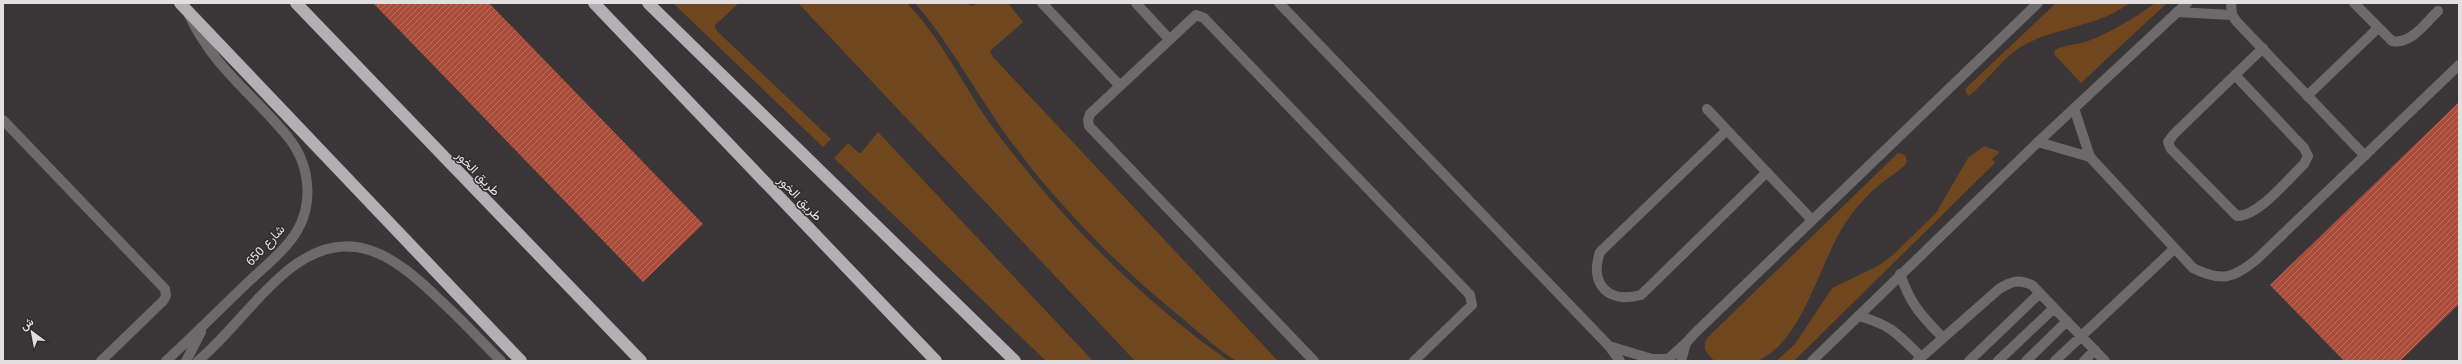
<svg xmlns="http://www.w3.org/2000/svg" width="2462" height="364" viewBox="0 0 2462 364" font-family="'Fira Sans',Vazirmatn,sans-serif">
  <style>
    .green { fill: #6f461e }
    .building { fill: url(#building-hatch) }
    .lines { fill: none; stroke-linecap: round; stroke-linejoin: round }
    .service { stroke: #6c6a6b; stroke-width: 10 }
    .minor { stroke: #6c6a6b; stroke-width: 10 }
    .tertiary { stroke: #6c6a6b; stroke-width: 10 }
    .motorway { stroke: #b4afb3; stroke-width: 12 }
    .labels { text-anchor: middle; dominant-baseline: central; stroke-width: 3; stroke-linejoin: round; paint-order: stroke }
    .street-label { font-size: 13px; fill: #e3dfe0; stroke: #302b2c }
  </style>
  <defs>
    <pattern id="building-hatch" width="6" height="6" patternUnits="userSpaceOnUse"><rect width="6" height="6" fill="#a94c3a"/><path d="M-1 1l2-2M0 6l6-6M5 7l2-2" fill="none" stroke="#b96e60"/></pattern>
  </defs>
  <rect width="100%" height="100%" fill="#3a3536"/>
  <path class="green" d="M673,3H739L715,25L716,30L831,139L823,147Z
    M798,3H907C941,38 963,85 991,125C1058,215 1137,297 1229,361H1135Z
    M915,3H964L972,6L980,3H1008L1023,22L990,51L993,57L1278,361C1266,361 1250,364 1238,361C1227,358 1194,328 1183,319C1121,269 1063,211 1015,147C980,101 953,47 915,3Z
    M2056,3H2131C2123,7 2115,13 2107,16C2077,29 2042,32 2016,50C2004,58 1975,94 1968,96L1965,89Z
    M2155,3H2167L2081,83L2054,54L2055,50C2066,44 2077,45 2088,41C2111,32 2135,18 2155,3Z
    M878,132L1093,361H1046L834,158L848,143L859,153H861Z
    M1984,146L2000,152L1992,159L1995,163L1794,361H1776L1795,344L1832,288L1878,266L1894,254L1936,213L1968,158Z
    M1898,153L1905,155L1907,162C1901,171 1891,175 1883,182C1870,192 1856,207 1846,222C1820,260 1803,343 1757,361C1746,364 1726,361 1714,361L1705,350V342L1708,337Z"/>
  <path class="building" d="M373,3H489L703,224L643,282Z
    M2459,102V304L2400,361H2344L2270,285Z"/>
  <g class="lines">
    <path class="service" d="M1042,3L1120,86
      M1136,3L1169,39
      M1279,3L1609,346L1620,361
      M2354,3L2392,41C2411,45 2426,22 2438,11
      M2235,75L2304,148L2308,156L2304,164C2289,178 2258,217 2237,216L2171,149L2168,142L2174,134L2263,48
      M2307,96L2378,28
      M1707,109L1812,220
      M3,120L165,289L166,296L163,301L101,361
      M1727,130L1600,252C1589,284 1608,304 1641,295L1767,172
      M1900,274C1911,305 1920,314 1942,337
      M1858,316C1890,324 1898,334 1921,357
      M1609,346L1652,359H1668
      M1314,361L1089,126L1088,120L1090,114L1196,15L1204,18L1470,295L1472,305L1414,361
      M1917,361L1999,289C2012,281 2018,279 2032,285L2105,361
      M1969,361L2040,293
      M1998,361L2054,308
      M2026,361L2067,321
      M2055,361L2174,249
      M2084,361L2095,350"/>
    <path class="minor" d="M2231,3L2232,15L2237,22L2365,156
      M2177,12L2232,15
      M2074,108L2090,157L2193,268C2221,282 2233,279 2257,259L2459,65
      M2038,142L2090,157
      M166,361C192,337 217,312 243,287C258,272 277,258 290,241C315,210 312,167 288,137C253,94 213,67 189,15
      M186,361L201,332
      M198,361C230,334 254,298 287,271C348,221 394,255 441,301C462,320 481,341 501,361
      M1666,361L1686,343"/>
    <path class="tertiary" d="M1681,361L1686,343L1695,333L2038,3
      M1812,361L2038,142L2187,3"/>
    <path class="motorway" d="M180,3L521,361
      M296,3L641,361
      M594,3L936,361
      M648,3L1015,361"/>
  </g>
  <g class="labels">
    <g class="street-label">
      <text transform="translate(478 173) rotate(46)">طريق الخور</text>
      <text transform="translate(800 198) rotate(46)">طريق الخور</text>
      <text transform="translate(265 245) rotate(-47)">شارع 650</text>
    </g>
  </g>
  <rect width="2462" height="364" fill="none" stroke="#e3dfe0" stroke-width="8"/>
  <g transform="translate(32 332) rotate(328)" stroke="#302b2c" stroke-width="3" paint-order="stroke">
  <path d="M0-3L7 15L0 10L-7 15Z" fill="#e3dfe0"/>
  <text y="-6" font-size="11" font-weight="bold" text-anchor="middle" fill="#e3dfe0">ش</text>
  </g>
</svg>
